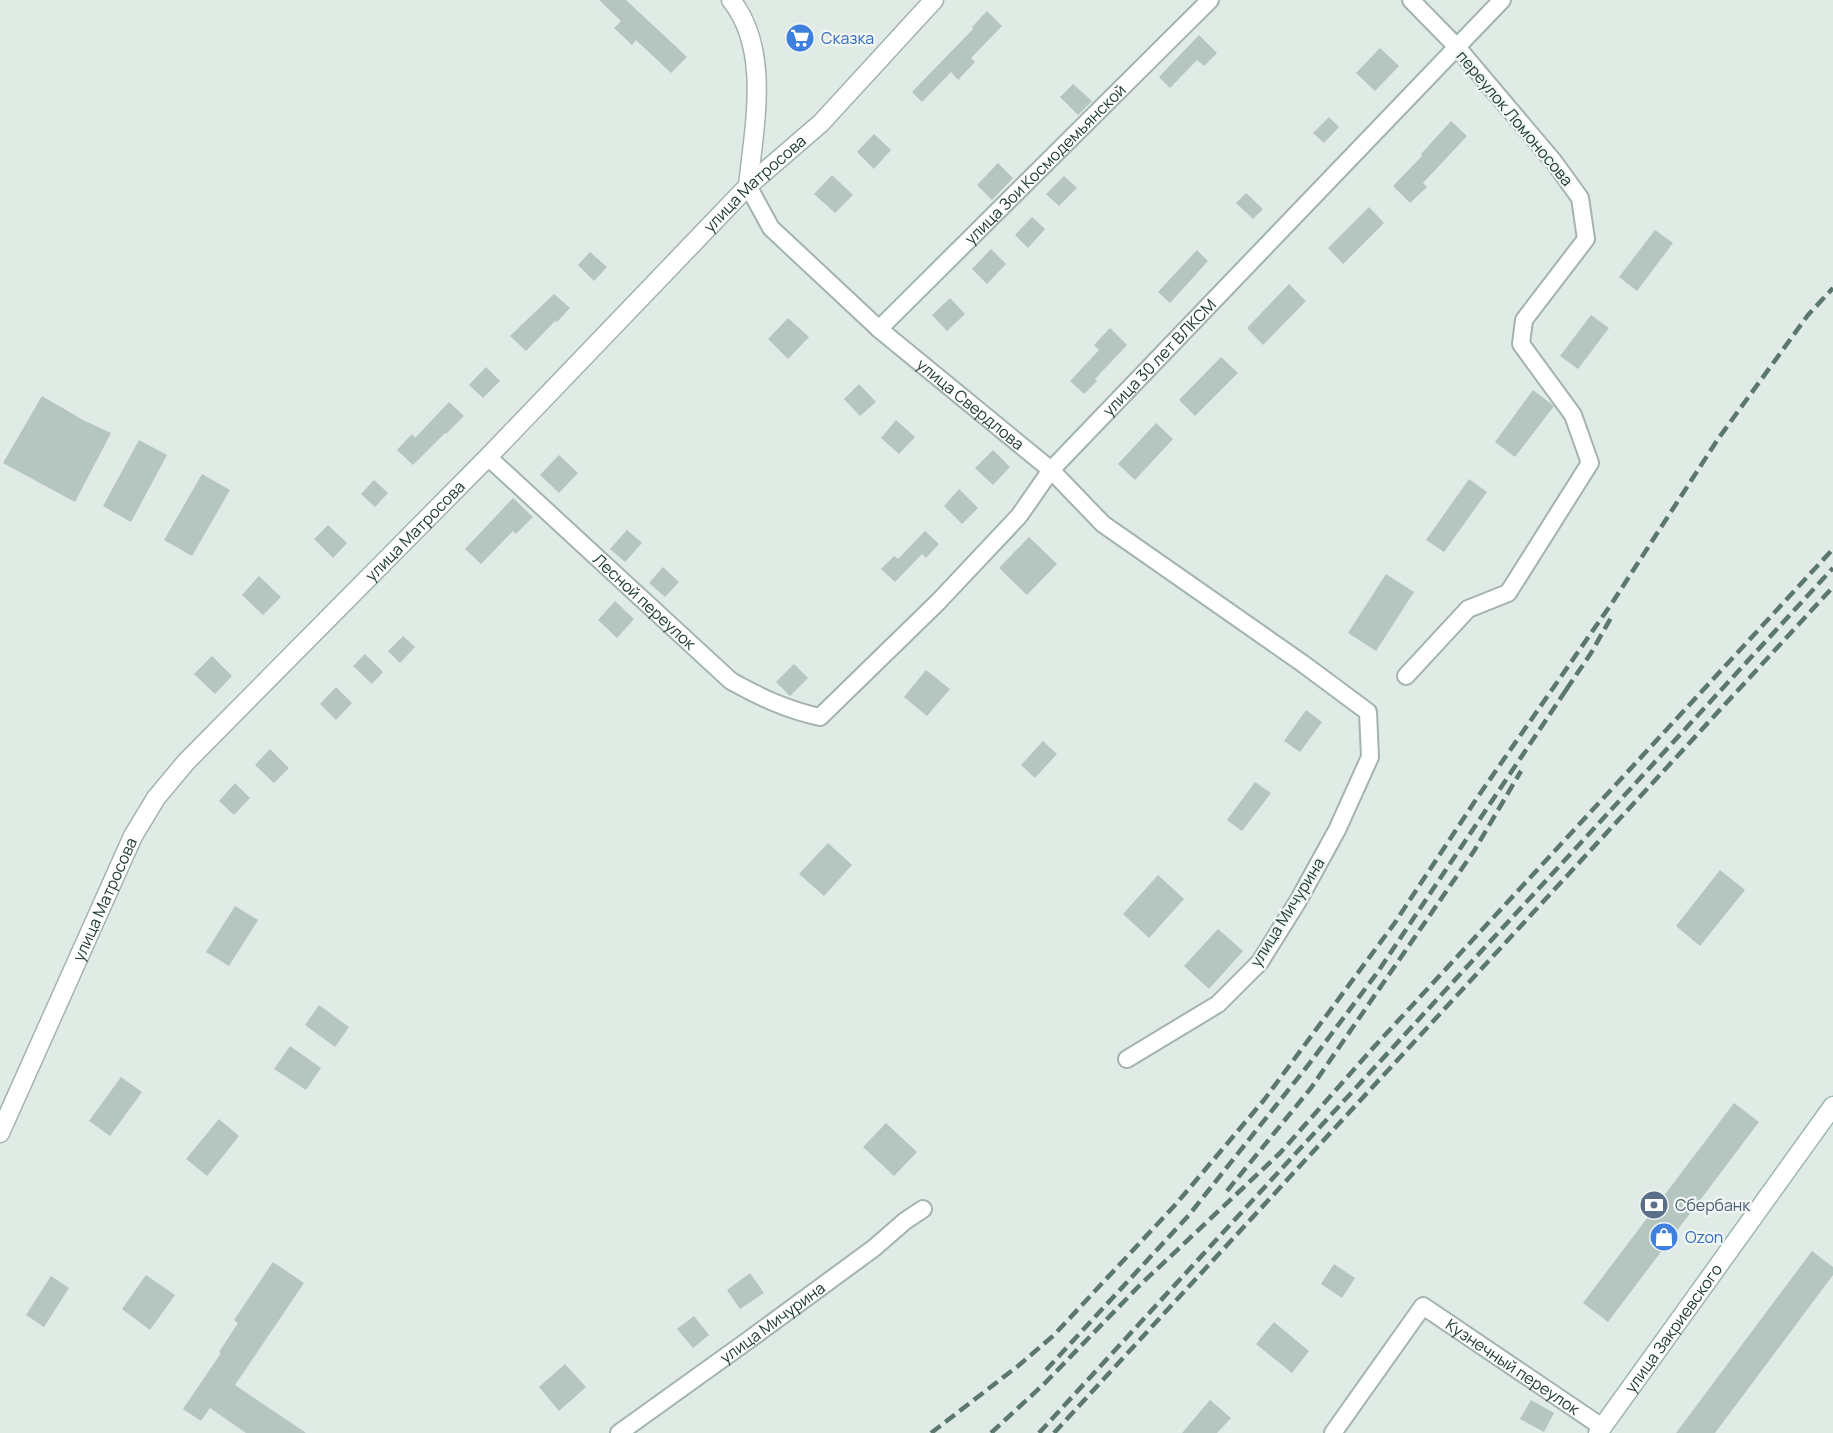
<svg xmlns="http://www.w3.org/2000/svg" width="1833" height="1433" viewBox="0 0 1833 1433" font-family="Manrope,sans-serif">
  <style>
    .building { fill: #b5c5bf }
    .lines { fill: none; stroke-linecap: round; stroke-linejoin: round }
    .minor-casing { stroke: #a3b3ad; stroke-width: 20 }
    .tertiary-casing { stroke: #a3b3ad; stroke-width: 21 }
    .secondary-casing { stroke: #9fb6af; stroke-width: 21 }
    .minor { stroke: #fff; stroke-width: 16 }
    .tertiary { stroke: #fff; stroke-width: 18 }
    .secondary { stroke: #fff; stroke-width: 18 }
    .rail { stroke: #5b7770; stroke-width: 4.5; stroke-dasharray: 12 6; stroke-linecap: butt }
    .labels { text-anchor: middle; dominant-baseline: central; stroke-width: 4.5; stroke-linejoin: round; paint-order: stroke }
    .shop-label { font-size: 16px; fill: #366cbe; stroke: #f0f7f4; text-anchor: start }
    .street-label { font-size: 16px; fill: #213b35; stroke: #f0f7f4 }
    .service-label { font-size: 16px; fill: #4e5e75; stroke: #f0f7f4; text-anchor: start }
  </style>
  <rect width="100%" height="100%" fill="#e0ebe6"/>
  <path class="building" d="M599,0H626L687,57L671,73L636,40L632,45L614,28L621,21Z
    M987,11L1002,26L971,58L975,62L958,80L951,72L922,102L912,92L973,29L972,27Z
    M1199,35L1217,53L1204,66L1197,60L1170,88L1159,77Z
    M1380,48L1399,66L1375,91L1356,73Z
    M1073,84L1092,101L1078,115L1060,97Z
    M1329,117L1339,127L1324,143L1313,133Z
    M1451,121L1467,136L1423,183L1427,187L1410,203L1393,186L1422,156L1421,154Z
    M874,134L891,150L874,169L857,152Z
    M998,163L1013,178L992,200L977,185Z
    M832,175L853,195L835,213L814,194Z
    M1064,176L1077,188L1059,206L1046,194Z
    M1246,193L1263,209L1253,219L1236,203Z
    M1369,207L1384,223L1343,264L1328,248Z
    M1032,217L1045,229L1028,248L1015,235Z
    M1655,230L1673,243L1637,291L1619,277Z
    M991,249L1006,264L987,284L972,269Z
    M1197,250L1208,261L1170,303L1158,292Z
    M590,252L607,267L594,281L578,265Z
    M1289,284L1306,301L1263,345L1247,328Z
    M554,294L570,308L557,322L555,321L526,351L510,336Z
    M950,298L965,314L947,331L932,315Z
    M1591,315L1609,328L1578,369L1560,356Z
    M788,318L809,337L788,359L768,339Z
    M1110,328L1127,345L1095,379L1097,381L1084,394L1070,381L1099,350L1094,345Z
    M1221,357L1238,373L1195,416L1179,400Z
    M486,367L500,381L483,398L469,385Z
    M859,384L876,402L860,416L844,399Z
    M1533,390L1554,406L1515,457L1495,442Z
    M42,396L83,420L111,433L75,502L3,463Z
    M449,402L464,416L446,434L445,433L413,465L397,450L412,434L415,438Z
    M896,420L915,437L899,454L881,438Z
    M1156,423L1173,439L1135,480L1118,464Z
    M139,440L167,455L131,522L103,506Z
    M993,450L1010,467L993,485L975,468Z
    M559,455L578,473L559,493L540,475Z
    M202,474L230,490L192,556L164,540Z
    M1469,479L1487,492L1444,552L1426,540Z
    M374,480L388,493L375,507L361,494Z
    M959,489L978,508L962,524L944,506Z
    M513,498L533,517L516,534L513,531L481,564L465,549Z
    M328,525L347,543L333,558L314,539Z
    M627,530L642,543L625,562L610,549Z
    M925,531L939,544L926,558L922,554L895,582L881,569L894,556L898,559Z
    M1029,537L1057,564L1027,595L999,568Z
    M663,567L679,582L665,597L649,583Z
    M1386,574L1414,592L1376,651L1348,633Z
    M259,576L281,597L263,615L242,595Z
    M615,601L634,619L617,638L598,620Z
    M403,636L415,647L400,663L388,651Z
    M365,654L383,672L372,684L353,666Z
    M212,656L232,676L215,694L194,674Z
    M794,664L808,678L790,696L776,682Z
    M926,670L950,689L927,716L904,697Z
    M336,687L352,703L336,720L320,704Z
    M1306,710L1322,722L1300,752L1284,741Z
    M1043,741L1057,754L1035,778L1021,765Z
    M270,749L289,768L274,783L255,765Z
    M1255,782L1271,793L1242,831L1227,820Z
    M235,783L250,798L234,815L219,801Z
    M828,843L852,865L824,896L799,874Z
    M1720,870L1745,890L1700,946L1676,926Z
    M1158,875L1184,899L1149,938L1123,914Z
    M235,906L258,920L229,966L206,952Z
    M1218,929L1243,951L1209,989L1184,966Z
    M319,1005L349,1027L335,1047L305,1025Z
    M290,1046L321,1068L306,1090L274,1069Z
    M121,1077L142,1092L110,1136L89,1121Z
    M1734,1103L1759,1122L1608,1322L1583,1303Z
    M219,1119L239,1136L207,1176L186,1159Z
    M886,1123L917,1152L894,1176L863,1147Z
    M1812,1251L1833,1267V1275L1715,1433H1676Z
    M273,1262L304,1283L235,1385L306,1433H246L210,1408L201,1421L183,1409L221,1353L219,1352L238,1323L234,1320Z
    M1334,1264L1355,1278L1342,1298L1321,1284Z
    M750,1273L764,1293L740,1309L727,1290Z
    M146,1275L175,1295L150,1330L122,1309Z
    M51,1276L69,1288L44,1327L26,1315Z
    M694,1316L709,1335L693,1348L677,1329Z
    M1274,1322L1309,1351L1292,1373L1256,1344Z
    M565,1364L586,1387L559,1411L539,1387Z
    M1210,1400L1231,1418L1217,1433H1182Z
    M1531,1400L1554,1413L1544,1432L1520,1419Z"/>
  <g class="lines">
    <g class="minor-casing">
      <g id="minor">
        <path id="s1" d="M748,186L771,228L879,329L1051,470L1103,524L1302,663L1368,712L1370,757L1337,830L1298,901L1260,962L1218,1004L1127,1059"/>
        <path id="s2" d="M879,329L1210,0"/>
        <path id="s3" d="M488,457L731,681C760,697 787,710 820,717L938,602L1019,516L1051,470L1502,0"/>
        <path d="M1406,676L1468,609L1508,593L1590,463L1573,415L1521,344L1524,320L1586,239L1580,198L1554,162L1456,46L1411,0"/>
        <path id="s4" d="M619,1433L750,1339L874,1248L905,1221L923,1209"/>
        <path id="s5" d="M1333,1433L1423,1306L1602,1427"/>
      </g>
    </g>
    <g class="tertiary-casing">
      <g id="tertiary">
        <path d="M731,0C771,50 754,127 748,186"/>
        <path id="s6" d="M0,1133L133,836L156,798L186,762L488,457L748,186L821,123L934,0"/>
      </g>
    </g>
    <g class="secondary-casing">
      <g id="secondary">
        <path id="s7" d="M1598,1433L1833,1106"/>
      </g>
    </g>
    <use href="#minor" class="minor"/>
    <use href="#tertiary" class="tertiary"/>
    <use href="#secondary" class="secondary"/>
    <path class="rail" d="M1566,690L1591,653L1612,616
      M1227,1191L1311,1088L1474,851L1521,771
      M1046,1370L1189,1215L1309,1064L1377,973L1570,684
      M931,1433L1018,1366L1054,1335L1176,1204L1264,1100L1394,924L1477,798L1614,600L1718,439L1808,315L1833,288
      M991,1433L1045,1383L1139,1286L1280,1153L1373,1048L1833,549
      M1039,1433L1833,568
      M1054,1433L1833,587"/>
  </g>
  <defs>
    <g id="supermarket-disc" transform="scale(1.5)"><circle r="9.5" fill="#3f7fe0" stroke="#f0f7f4"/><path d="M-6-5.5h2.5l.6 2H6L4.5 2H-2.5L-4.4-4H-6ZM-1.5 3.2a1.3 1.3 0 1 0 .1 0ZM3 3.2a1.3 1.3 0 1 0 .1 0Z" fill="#fff"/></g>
    <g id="bank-disc" transform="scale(1.5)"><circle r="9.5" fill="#5c6f8a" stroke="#f0f7f4"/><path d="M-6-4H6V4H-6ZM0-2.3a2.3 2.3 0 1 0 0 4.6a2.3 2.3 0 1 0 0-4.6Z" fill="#fff"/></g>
    <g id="shop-disc" transform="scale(1.5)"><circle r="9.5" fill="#3f7fe0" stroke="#f0f7f4"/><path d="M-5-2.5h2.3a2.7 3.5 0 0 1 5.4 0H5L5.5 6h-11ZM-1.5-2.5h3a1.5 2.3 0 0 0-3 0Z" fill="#fff"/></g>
  </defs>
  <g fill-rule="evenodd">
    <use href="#supermarket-disc" x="800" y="38"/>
    <use href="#bank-disc" x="1654" y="1205"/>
    <use href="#shop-disc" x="1664" y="1237"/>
  </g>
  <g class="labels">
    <g class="shop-label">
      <text x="821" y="38">Сказка</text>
      <text x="1685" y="1237">Ozon</text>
    </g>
    <g class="street-label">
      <text transform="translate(1515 118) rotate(50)">переулок Ломоносова</text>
      <text stroke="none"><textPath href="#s2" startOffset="234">улица Зои Космодемьянской</textPath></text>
      <text stroke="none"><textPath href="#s6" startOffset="1228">улица Матросова</textPath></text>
      <text stroke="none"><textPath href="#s3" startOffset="922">улица 30 лет ВЛКСМ</textPath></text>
      <text stroke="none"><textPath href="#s1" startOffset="314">улица Свердлова</textPath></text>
      <text stroke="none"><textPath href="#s6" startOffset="742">улица Матросова</textPath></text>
      <text stroke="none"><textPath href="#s3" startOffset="213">Лесной переулок</textPath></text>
      <text stroke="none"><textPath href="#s6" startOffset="256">улица Матросова</textPath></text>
      <text transform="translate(1287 912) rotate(-58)">улица Мичурина</text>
      <text stroke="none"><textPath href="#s4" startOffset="189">улица Мичурина</textPath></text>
      <text stroke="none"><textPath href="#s7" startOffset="129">улица Закриевского</textPath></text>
      <text stroke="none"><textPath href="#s5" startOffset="264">Кузнечный переулок</textPath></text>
    </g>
    <g class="service-label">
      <text x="1675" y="1205">Сбербанк</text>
    </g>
  </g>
</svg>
